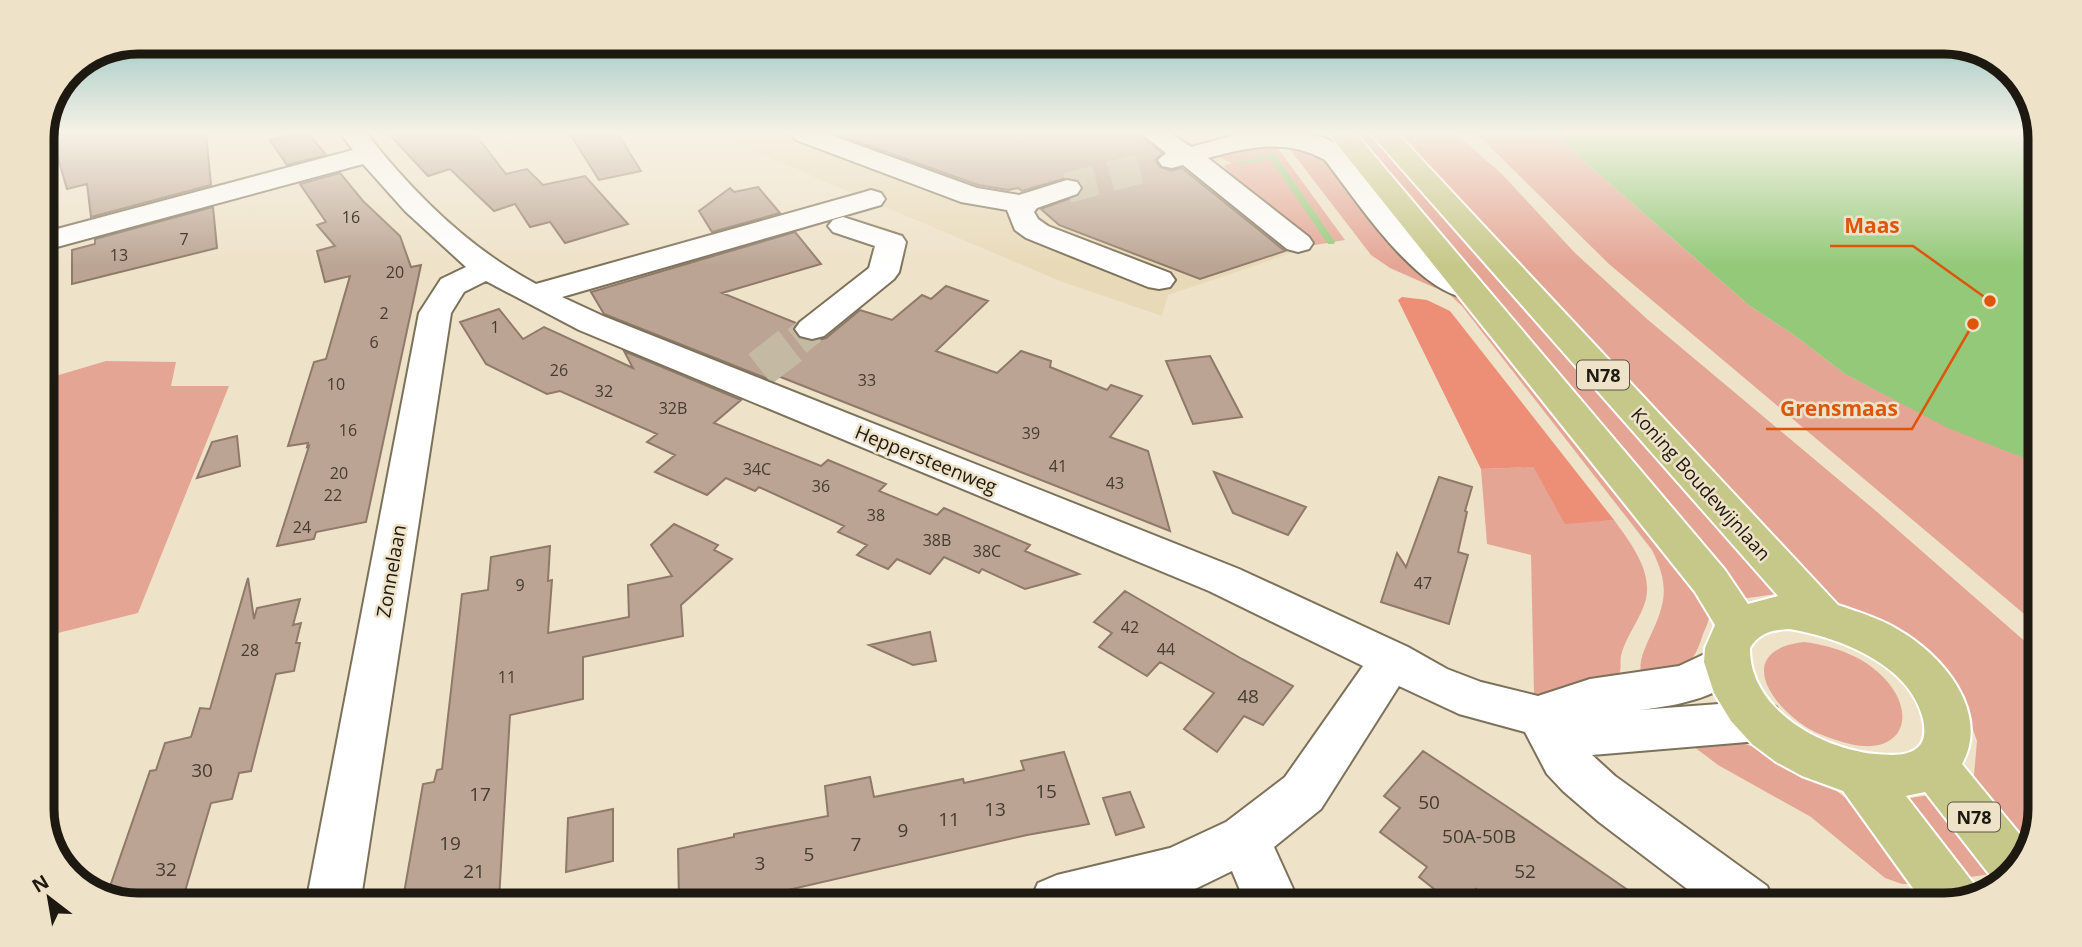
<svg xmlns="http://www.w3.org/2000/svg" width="2082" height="947" viewBox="0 0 2082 947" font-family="'Open Sans',sans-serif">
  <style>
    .built { fill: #e8d9b8 }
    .green { fill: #e4a595 }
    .forest { fill: #ed8e76 }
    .water { fill: #93c979 }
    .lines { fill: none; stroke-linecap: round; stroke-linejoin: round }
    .stream { fill: #93c979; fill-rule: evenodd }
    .building { fill: #bba493; stroke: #8f7968; stroke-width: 2 }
    .minor-tunnel-far1 { stroke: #c4baa3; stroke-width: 30; stroke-dasharray: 30 15; stroke-linecap: butt }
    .minor-tunnel { stroke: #c4baa3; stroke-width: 38; stroke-dasharray: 38 19; stroke-linecap: butt }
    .minor-casing { stroke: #7c715a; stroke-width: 4 }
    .major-casing { stroke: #fff; stroke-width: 4 }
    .minor { fill: #fff; fill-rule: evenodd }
    .major { fill: #c6c889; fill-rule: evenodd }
    .labels { text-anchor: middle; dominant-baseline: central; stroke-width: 5; stroke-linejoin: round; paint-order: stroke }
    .number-label { font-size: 16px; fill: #453c31 }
    .shield { fill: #eee2c8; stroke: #5c5547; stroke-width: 2 }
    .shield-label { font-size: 18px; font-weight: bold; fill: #1e1910 }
    .street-label { font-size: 19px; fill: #1e1910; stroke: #eee2c8 }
    .near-number-label { font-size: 19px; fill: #453c31 }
    .rim { fill: none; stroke: #1e1910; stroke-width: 9 }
    .leader { fill: none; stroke: #de560c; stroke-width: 2.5 }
    .callout-dot { fill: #de560c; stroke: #eee2c8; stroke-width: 2.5 }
    .callout-label { font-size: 21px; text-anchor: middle; font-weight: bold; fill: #de560c; stroke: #eee2c8; stroke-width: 5; stroke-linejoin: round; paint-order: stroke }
  </style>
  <rect width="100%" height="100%" fill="#eee2c8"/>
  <path class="built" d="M713,134H1177L1233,164L1225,166L1298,234L1315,245L1168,295L1162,316L1060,281Z"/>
  <path class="green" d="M1351,134H1374L1776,594L1741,599Z
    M1400,134H1456L1503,175L1574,252L1647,319L1876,511L2035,650L2033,846L2025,855L1977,787L1974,775L1977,741L1963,702L1842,609L1622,383Z
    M1477,134H1553L1750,306L1794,335L1845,374L1948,427L2036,463L2035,623L1609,264Z
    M1274,143L1345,240L1315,245L1310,242L1248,193L1224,166L1232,163L1219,157L1234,153L1231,150Z
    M1285,143L1314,148L1453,288L1668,546L1710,613C1709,621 1706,627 1703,634C1691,674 1678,670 1641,674C1639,661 1643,653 1648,641C1665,605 1671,588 1652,550L1462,306L1449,294L1390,268L1371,255Z
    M106,361L176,362L171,386H229L138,613L42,637V380Z
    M1533,467L1565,523L1614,520C1632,545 1657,576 1643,608C1637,623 1627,636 1622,652C1618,662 1625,674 1613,680C1591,693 1559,691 1534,694L1531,555L1487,544L1481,469Z
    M1804,642C1834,646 1864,656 1885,679C1919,716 1901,756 1850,744C1835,740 1819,735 1806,727C1767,702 1736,650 1804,642Z
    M1685,740C1705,740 1725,739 1745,744C1771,751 1835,786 1854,805C1877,829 1898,858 1920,884H1902L1885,878L1811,817L1718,765Z
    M1936,794L1998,873L1956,879L1898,800Z"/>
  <path class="forest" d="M1402,297L1427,300L1450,311L1614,520L1565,524L1533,467L1481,469L1398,300Z"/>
  <path class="water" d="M1553,134H2031L2040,137L2036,463L1948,428L1845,374L1794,335L1750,306Z"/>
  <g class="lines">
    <path class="stream" d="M1190,134H1200L1196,136Z
      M1272,154H1275L1335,242L1334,244H1328L1270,159L1238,165L1234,163Z"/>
  </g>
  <path class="building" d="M51,134H206L211,185L91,217L87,184L67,189Z
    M293,134H309L326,155L287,165L270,140Z
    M389,134H475L506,174L527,169L543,185L585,176L628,224L565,243L550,222L530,227L515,204L494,211L450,169L428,176Z
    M570,134H618L641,171L599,180Z
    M843,134H1139L1162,153L1155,160L1160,167L1171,171L1182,168L1285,251L1200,279L1059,225L1041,209L1079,195L1083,187L1078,179L1066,178L1022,191L1018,188L1008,190L978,185L842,136Z
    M340,173L363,201L400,236L411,267L421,265L366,522L316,532L314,539L277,546L309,446L307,447L308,443L288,446L314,362L326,359L350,276L325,282L317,251L335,246L317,225L326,222L300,184Z
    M758,187L780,213L712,232L699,211L730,188L734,192Z
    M213,207L217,248L72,284V250L95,244V239Z
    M795,232L821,264L722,293L796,323L792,329L798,338L811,342L826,338L860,310L892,320L922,295L931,299L946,286L988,301L936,351L997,373L1021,351L1051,361L1050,367L1107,390L1111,385L1142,396L1110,437L1148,451L1170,531L773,374L768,379L604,314L591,292Z
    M499,309L523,339L544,327L633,368L624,351L741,400L714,423L821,466L828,460L886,484L879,491L937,515L944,508L1030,545L1025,551L1079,574L1025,589L982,569L979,573L944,557L930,574L897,559L888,569L857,555L867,545L838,532L844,526L759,487L755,491L726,478L707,495L655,472L675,455L647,442L657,434L560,391L547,394L486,364L460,322Z
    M1210,356L1242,417L1193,424L1166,361Z
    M237,436L240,466L197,478L212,442Z
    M1214,472L1306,507L1288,535L1233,513Z
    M1439,477L1472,487L1465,511L1467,512L1458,552L1468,555L1449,624L1381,602L1397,553L1406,567Z
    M674,524L718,545L714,550L732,559L681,605L683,636L583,657V699L510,715L499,899H403L423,784L434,782L437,770L442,769L462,594L488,590L491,557L550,546L548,581L552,580L548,633L629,617L628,585L672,576L651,545Z
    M248,578L254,619L257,608L300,599L293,625L301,623L296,643H300L294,671L276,674L251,771L239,773L232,799L211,803L183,898H106L150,771L156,770L165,743L191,737L200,708L210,709Z
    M1125,591L1242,659L1293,686L1263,725L1244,716L1217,752L1184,729L1214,693L1160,662L1147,676L1099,647L1112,633L1094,622Z
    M930,632L936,661L913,665L869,645Z
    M1423,751L1512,810L1648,904L1495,903L1476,889L1465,903H1452L1419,877L1427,867L1380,832L1400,808L1384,796Z
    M1064,752L1089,824L1027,835L745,900H679L678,849L734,837V834L828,816L825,786L870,777L874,797L963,779L964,783L1024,770L1021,761Z
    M1130,792L1144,827L1116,835L1103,798Z
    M613,809V861L566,872L568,818Z"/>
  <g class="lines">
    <path class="minor-tunnel-far1" d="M1067,188L1154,165
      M797,341L812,329"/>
    <path class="minor-tunnel" d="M760,369L799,339"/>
    <g class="minor-casing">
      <path id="minor" d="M341,134H367C413,193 470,249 536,284L861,193L871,190L881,193L885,199L881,205L562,297L603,316L1239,569L1408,647L1447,669L1481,682L1538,696L1590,679L1679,666L1726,644L1742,649L1749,662C1731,697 1675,706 1639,710L1759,701L1776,707L1783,721L1776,735L1759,741L1592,755L1615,776L1767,886L1775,904H1707L1599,822L1563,791L1547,774L1525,732L1459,714L1399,686L1321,809L1274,847L1299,902H1245L1232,871L1195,889L1153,902L1030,901L1038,883L1057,875L1170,848L1226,822L1285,777L1363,666L1209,591L579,330L486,281L464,292L451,313L361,898H307L419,313L441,279L466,267L405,211L363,164L42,251V233L353,150Z
        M792,134H828L977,188L1019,195L1067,180L1077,182L1081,188L1077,194L1037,208L1034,212L1038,219L1048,226L1170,273L1175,280L1170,287L1159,289L1148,287L1026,238L1015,230L1007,210L961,202L796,140Z
        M1142,134H1172L1191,147L1239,134H1304L1323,137L1343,148L1430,251L1454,270L1482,283L1487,290L1482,297C1427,311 1355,198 1325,160C1286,138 1249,147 1208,158L1309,237L1313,243L1309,249L1298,252L1287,249L1183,165L1172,168L1162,166L1158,160L1166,153Z
        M843,217L902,236L906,242L899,272L894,279L824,336L812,339L800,336L795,329L800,322L869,268L875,246L833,232L828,226L833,220Z"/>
    </g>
    <g class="major-casing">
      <path id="major" d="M1329,134H1356L1725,570L1748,604L1778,596L1371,134H1398L1838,605C1858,612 1879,618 1897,629C1942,654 1991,712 1962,764L2031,848L1999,887L1925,792L1906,796L1974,884L1979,895L1944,905H1925L1843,791L1802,776L1776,762L1752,744L1731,721L1714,693L1704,662L1705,648L1715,625L1695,592ZM1789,629C1838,637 1910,664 1923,719C1925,729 1926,741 1917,748C1906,757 1889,755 1876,754C1821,749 1749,709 1750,648C1759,633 1772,630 1789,629Z"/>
    </g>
    <use href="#minor" class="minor"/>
    <use href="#major" class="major"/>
  </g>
  <linearGradient id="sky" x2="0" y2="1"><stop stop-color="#86bcbc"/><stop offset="0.5" stop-color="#f7f2e6"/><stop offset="1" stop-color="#f7f2e6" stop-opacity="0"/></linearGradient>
  <rect width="2082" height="266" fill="url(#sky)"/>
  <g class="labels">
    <g class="number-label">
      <text x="351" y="217">16</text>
      <text x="184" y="239">7</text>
      <text x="119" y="255">13</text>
      <text x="395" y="272">20</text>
      <text x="384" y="313">2</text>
      <text x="495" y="327">1</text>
      <text x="374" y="342">6</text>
      <text x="559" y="370">26</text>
      <text x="867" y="380">33</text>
      <text x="336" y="384">10</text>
      <text x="604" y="391">32</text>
      <text x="673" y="408">32B</text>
      <text x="348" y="430">16</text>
      <text x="1031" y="433">39</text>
      <text x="1058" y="466">41</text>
      <text x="757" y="469">34C</text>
      <text x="339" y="473">20</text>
      <text x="1115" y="483">43</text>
      <text x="821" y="486">36</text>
      <text x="333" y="495">22</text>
      <text x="876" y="515">38</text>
      <text x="302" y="527">24</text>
      <text x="937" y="540">38B</text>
      <text x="987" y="551">38C</text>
      <text x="1423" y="583">47</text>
      <text x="520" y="585">9</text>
      <text x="1130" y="627">42</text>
      <text x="1166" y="649">44</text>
      <text x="250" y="650">28</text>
      <text x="507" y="677">11</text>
    </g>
    <g class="shield">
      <rect x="1577" y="360.5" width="52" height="29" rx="5"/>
      <rect x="1948" y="802.5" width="52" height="29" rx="5"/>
    </g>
    <g class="shield-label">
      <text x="1603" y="375">N78</text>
      <text x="1974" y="817">N78</text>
    </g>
    <g class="street-label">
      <text transform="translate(926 459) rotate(22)">Heppersteenweg</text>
      <text transform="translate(1701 484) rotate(48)">Koning Boudewijnlaan</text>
      <text transform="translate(391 571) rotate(-80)">Zonnelaan</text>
    </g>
    <g class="near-number-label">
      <text x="1248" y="696">48</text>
      <text x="202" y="770">30</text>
      <text x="1046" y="791">15</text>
      <text x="480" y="794">17</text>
      <text x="1429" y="802">50</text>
      <text x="995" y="809">13</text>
      <text x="949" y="819">11</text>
      <text x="903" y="830">9</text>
      <text x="1479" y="836">50A-50B</text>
      <text x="450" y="843">19</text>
      <text x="856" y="844">7</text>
      <text x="809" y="854">5</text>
      <text x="760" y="863">3</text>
      <text x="166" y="869">32</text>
      <text x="474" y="871">21</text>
      <text x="1525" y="871">52</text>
    </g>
  </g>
  <path d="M0 0H2082V947H0ZM138 54H1944A84 84 0 0 1 2028 138V809A84 84 0 0 1 1944 893H138A84 84 0 0 1 54 809V138A84 84 0 0 1 138 54Z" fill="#eee2c8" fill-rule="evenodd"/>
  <path class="rim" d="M138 54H1944A84 84 0 0 1 2028 138V809A84 84 0 0 1 1944 893H138A84 84 0 0 1 54 809V138A84 84 0 0 1 138 54Z"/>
  <path class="leader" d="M1990 301L1913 246H1830M1973 324L1912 429H1766"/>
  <g class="callout-dot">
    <circle cx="1990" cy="301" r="7"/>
    <circle cx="1973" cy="324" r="7"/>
  </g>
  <g class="callout-label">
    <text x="1872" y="233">Maas</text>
    <text x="1839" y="416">Grensmaas</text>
  </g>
  <g transform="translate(49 898) rotate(329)" stroke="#eee2c8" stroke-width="5" paint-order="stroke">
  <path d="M0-5L12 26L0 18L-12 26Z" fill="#1e1910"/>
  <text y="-10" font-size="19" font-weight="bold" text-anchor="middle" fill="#1e1910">N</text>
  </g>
</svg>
